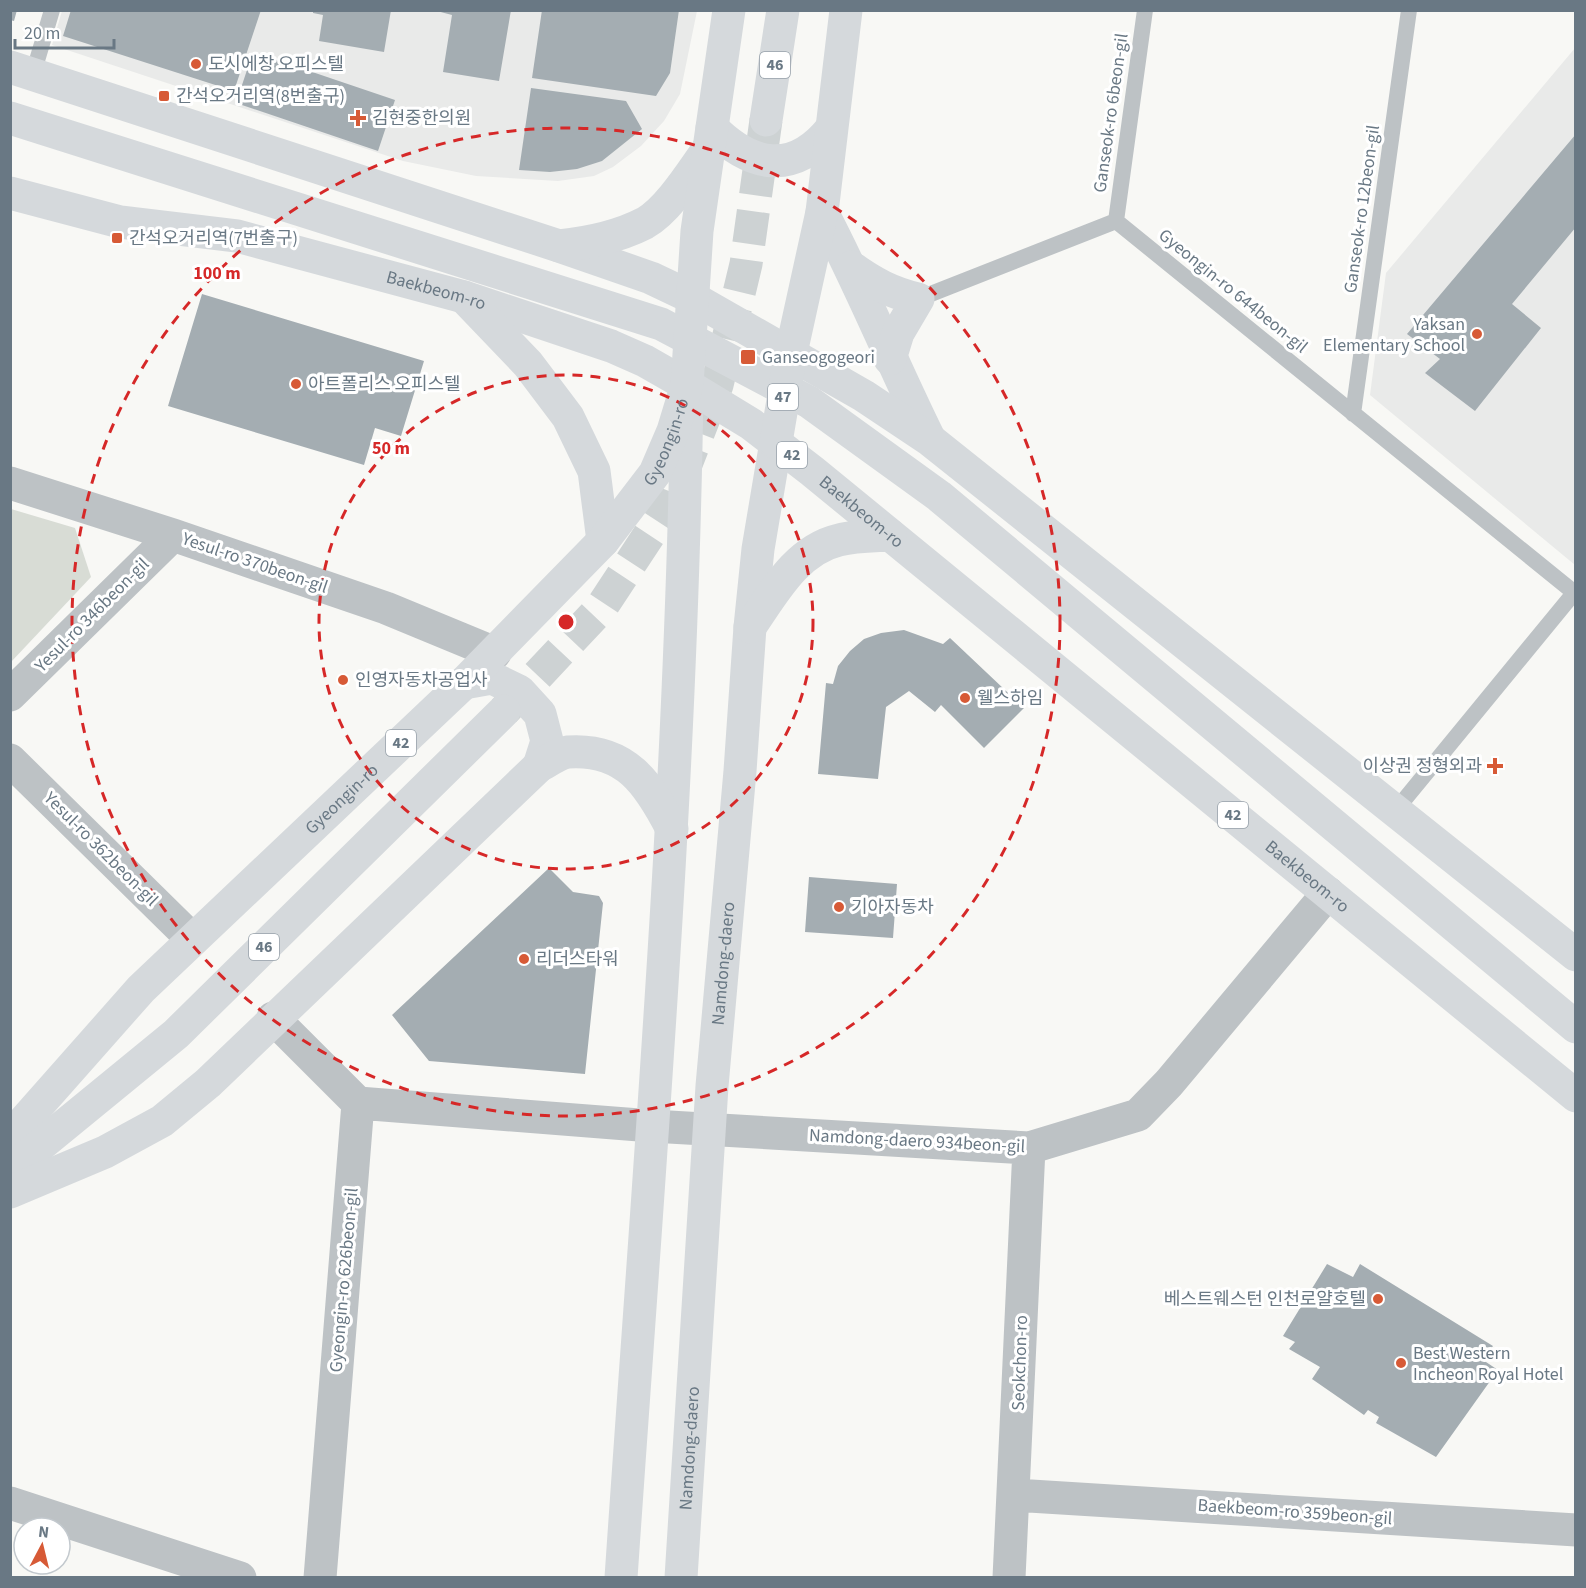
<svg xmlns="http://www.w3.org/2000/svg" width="1586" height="1588" viewBox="0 0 1586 1588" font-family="'Source Sans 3','Noto Sans KR',sans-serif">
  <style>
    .built { fill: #e9eae9 }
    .green { fill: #d8dcd5 }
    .building { fill: #a4adb2 }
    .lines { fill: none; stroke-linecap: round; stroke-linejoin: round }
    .primary-tunnel { stroke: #cdd2d3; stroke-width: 33; stroke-dasharray: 33 16; stroke-linecap: butt }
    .service { stroke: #bdc2c5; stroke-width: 16 }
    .minor { stroke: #bdc2c5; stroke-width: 33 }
    .secondary { stroke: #d5d9dc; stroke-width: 33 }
    .primary { stroke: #d5d9dc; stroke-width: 33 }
    .ring { fill: none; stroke: #d62828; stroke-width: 3; stroke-dasharray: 10 8 }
    .poi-dot { fill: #d75a36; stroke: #fff; stroke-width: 2 }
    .labels { text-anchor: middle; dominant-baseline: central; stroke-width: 6; stroke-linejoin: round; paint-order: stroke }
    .shield { fill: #fff; stroke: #96a0a9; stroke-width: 1.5 }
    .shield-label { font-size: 16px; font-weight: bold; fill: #697884 }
    .poi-label { font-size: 18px; fill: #697884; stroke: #fff; text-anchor: start }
    .street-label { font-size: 18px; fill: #697884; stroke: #fff }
    .centre { fill: #d62828; stroke: #fff; stroke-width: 3 }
    .ring-label { font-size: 18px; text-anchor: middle; font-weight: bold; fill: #d62828; stroke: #fff; stroke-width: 6; stroke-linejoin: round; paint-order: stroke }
  </style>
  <rect width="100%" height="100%" fill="#f8f8f5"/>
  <path class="built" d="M62,11H697L680,94L664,121L641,146L613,167L594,176L558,181L476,176L403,161L52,45Z
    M1575,48V565L1370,395L1386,273Z"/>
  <path class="green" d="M11,509L75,528L91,577L11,662Z"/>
  <path class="building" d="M10,10H17L14,21L10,20Z
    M71,10H261L234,91L63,36Z
    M313,10H391L384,52L319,41L323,15L313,13Z
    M433,10H511L499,81L443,72L452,15Z
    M542,10H679L670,73L656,96L532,78Z
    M253,52L395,100L378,151L236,103Z
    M531,88L626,101L642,129L602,161L577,169L550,172L519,170Z
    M1576,134V227L1512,304L1541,328L1475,411L1425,373L1440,359L1407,334Z
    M202,294L424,361L401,436L375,428L364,465L168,406Z
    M904,630L943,644L950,638L1024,708L984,748L941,705L935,712L909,691L886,707L878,779L818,774L826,683L833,684L838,666L850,651L864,639L881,633Z
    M549,868L573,892L599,896L603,903L585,1074L429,1061L392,1015Z
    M809,877L897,884L893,938L805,932Z
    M1327,1264L1353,1277L1360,1264L1493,1346L1483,1360L1498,1370L1436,1457L1376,1423L1379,1417L1368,1410L1364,1415L1312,1379L1320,1367L1289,1349L1295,1342L1283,1336Z"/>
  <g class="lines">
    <path class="primary-tunnel" d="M504,711L601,608L672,500L717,385L746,264L766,120"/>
    <path class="service" d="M33,74L52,10
      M1116,221L1576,594
      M1116,221L1145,10
      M918,299L1116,221
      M1353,414L1409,10
      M1395,811L1574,593"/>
    <path class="minor" d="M10,483L173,535L386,608L495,653
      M10,695L173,535
      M10,760L192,939
      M273,1018L358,1103L320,1578
      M358,1103L652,1126L1029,1148L1138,1115L1169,1083L1328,893
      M1014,1495L1576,1530
      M10,1503L240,1578
      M1009,1578L1029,1148"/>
    <g class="secondary">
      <path d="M10,67L559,246L651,278L691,297"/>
      <path d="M10,118L661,324L809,402L939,496L1576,1027"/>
      <path id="s1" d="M10,193L120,222L237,236L464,297L611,346L645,361L687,385C682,783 648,1180 621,1578"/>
      <path id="s2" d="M681,1578L712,1086L740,771L750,627L758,549L776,442"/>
    </g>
    <g class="primary">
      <path d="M766,120L783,10"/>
      <path d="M712,128C751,167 793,176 831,129"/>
      <path d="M822,212C861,286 892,363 929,438"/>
      <path d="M559,246C588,243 618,237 645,223C668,210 691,173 706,152"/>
      <path d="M851,267C873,283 892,293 918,299L898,333L890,359"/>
      <path d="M464,297L528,364L568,417L594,471L603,541"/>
      <path d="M691,297L864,396L930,440L1576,955"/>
      <path id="s3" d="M687,385L751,424L812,471L1576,1096"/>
      <path d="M776,442L791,353L822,212L846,10"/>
      <path d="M750,627C773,594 796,550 839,540C855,536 874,536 890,535"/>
      <path d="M464,683L492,678L519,691L540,714L547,741L539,766"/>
      <path id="s4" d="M10,1137L141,989L464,683L603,541L655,473L673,431L687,385L697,231L729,10"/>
      <path d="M10,1170L176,1034L504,711"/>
      <path d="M10,1192L105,1152L162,1121L208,1083L539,766C547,762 559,753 568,752C626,748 649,784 672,829"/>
    </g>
  </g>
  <g class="ring">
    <circle cx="566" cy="622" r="247"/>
    <circle cx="566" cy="622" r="494"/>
  </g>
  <g class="poi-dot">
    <circle cx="196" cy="64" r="6"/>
    <rect x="158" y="90" width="12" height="12" rx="3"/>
    <path d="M355 109h6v6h6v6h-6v6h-6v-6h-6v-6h6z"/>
    <rect x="111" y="232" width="12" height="12" rx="3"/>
    <circle cx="1477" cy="334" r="6"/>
    <rect x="740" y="349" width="16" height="16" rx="3"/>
    <circle cx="296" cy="384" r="6"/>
    <circle cx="343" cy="680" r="6"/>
    <circle cx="965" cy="698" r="6"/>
    <path d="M1492 757h6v6h6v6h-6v6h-6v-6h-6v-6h6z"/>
    <circle cx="839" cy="907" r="6"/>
    <circle cx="524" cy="959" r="6"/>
    <circle cx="1378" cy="1299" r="6"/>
    <circle cx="1401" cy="1363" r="6"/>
  </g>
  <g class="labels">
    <g class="shield">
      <rect x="760" y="52" width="30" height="26" rx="4.5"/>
      <rect x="768" y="384" width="30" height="26" rx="4.5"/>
      <rect x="777" y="442" width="30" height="26" rx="4.5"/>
      <rect x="386" y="730" width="30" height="26" rx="4.5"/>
      <rect x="1218" y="802" width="30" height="26" rx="4.5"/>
      <rect x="249" y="934" width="30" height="26" rx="4.5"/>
    </g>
    <g class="shield-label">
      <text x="775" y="65">46</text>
      <text x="783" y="397">47</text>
      <text x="792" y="455">42</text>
      <text x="401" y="743">42</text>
      <text x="1233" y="815">42</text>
      <text x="264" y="947">46</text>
    </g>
    <g class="poi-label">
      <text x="208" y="64">도시에창 오피스텔</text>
      <text x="176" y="96">간석오거리역(8번출구)</text>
      <text x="372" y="118">김현중한의원</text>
      <text x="129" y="238">간석오거리역(7번출구)</text>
      <text x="1465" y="324" text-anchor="end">Yaksan<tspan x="1465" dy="21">Elementary School</tspan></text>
      <text x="762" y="357">Ganseogogeori</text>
      <text x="308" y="384">아트폴리스 오피스텔</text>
      <text x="355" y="680">인영자동차공업사</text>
      <text x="977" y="698">웰스하임</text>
      <text x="1482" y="766" text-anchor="end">이상권 정형외과</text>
      <text x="851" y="907">기아자동차</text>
      <text x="536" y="959">리더스타워</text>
      <text x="1366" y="1299" text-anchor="end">베스트웨스턴 인천로얄호텔</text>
      <text x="1413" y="1353">Best Western<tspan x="1413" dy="21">Incheon Royal Hotel</tspan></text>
    </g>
    <g class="street-label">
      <text transform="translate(1111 113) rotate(-82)">Ganseok-ro 6beon-gil</text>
      <text transform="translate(1362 209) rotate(-82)">Ganseok-ro 12beon-gil</text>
      <text stroke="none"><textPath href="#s1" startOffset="438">Baekbeom-ro</textPath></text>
      <text transform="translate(1233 291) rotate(39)">Gyeongin-ro 644beon-gil</text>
      <text stroke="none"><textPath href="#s4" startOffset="960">Gyeongin-ro</textPath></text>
      <text stroke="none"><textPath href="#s3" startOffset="216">Baekbeom-ro</textPath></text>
      <text transform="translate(255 563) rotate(19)">Yesul-ro 370beon-gil</text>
      <text transform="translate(92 615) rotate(-45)">Yesul-ro 346beon-gil</text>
      <text stroke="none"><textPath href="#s4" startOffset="474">Gyeongin-ro</textPath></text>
      <text transform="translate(101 849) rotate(45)">Yesul-ro 362beon-gil</text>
      <text stroke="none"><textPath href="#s3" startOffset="792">Baekbeom-ro</textPath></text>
      <text stroke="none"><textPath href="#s2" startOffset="616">Namdong-daero</textPath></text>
      <text transform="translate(917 1141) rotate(3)">Namdong-daero 934beon-gil</text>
      <text transform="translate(344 1280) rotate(-85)">Gyeongin-ro 626beon-gil</text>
      <text transform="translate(1020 1363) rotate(-88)">Seokchon-ro</text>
      <text stroke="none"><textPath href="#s2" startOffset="130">Namdong-daero</textPath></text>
      <text transform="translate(1295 1512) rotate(4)">Baekbeom-ro 359beon-gil</text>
    </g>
  </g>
  <circle cx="566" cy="622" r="9" class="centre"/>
  <g class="ring-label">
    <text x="217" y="279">100 m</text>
    <text x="391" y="454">50 m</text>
  </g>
  <rect width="1586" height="1588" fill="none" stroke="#697884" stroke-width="24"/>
  <g transform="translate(42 1546) rotate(7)"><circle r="28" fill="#ffffff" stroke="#c3c9ce" stroke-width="1.5"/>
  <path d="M0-4.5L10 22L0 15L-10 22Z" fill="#d75a36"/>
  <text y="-9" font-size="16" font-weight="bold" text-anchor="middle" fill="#697884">N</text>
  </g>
  <path d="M15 39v9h99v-9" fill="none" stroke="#697884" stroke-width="3"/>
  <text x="24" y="39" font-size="18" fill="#697884" stroke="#ffffff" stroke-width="4.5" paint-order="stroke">20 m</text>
</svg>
